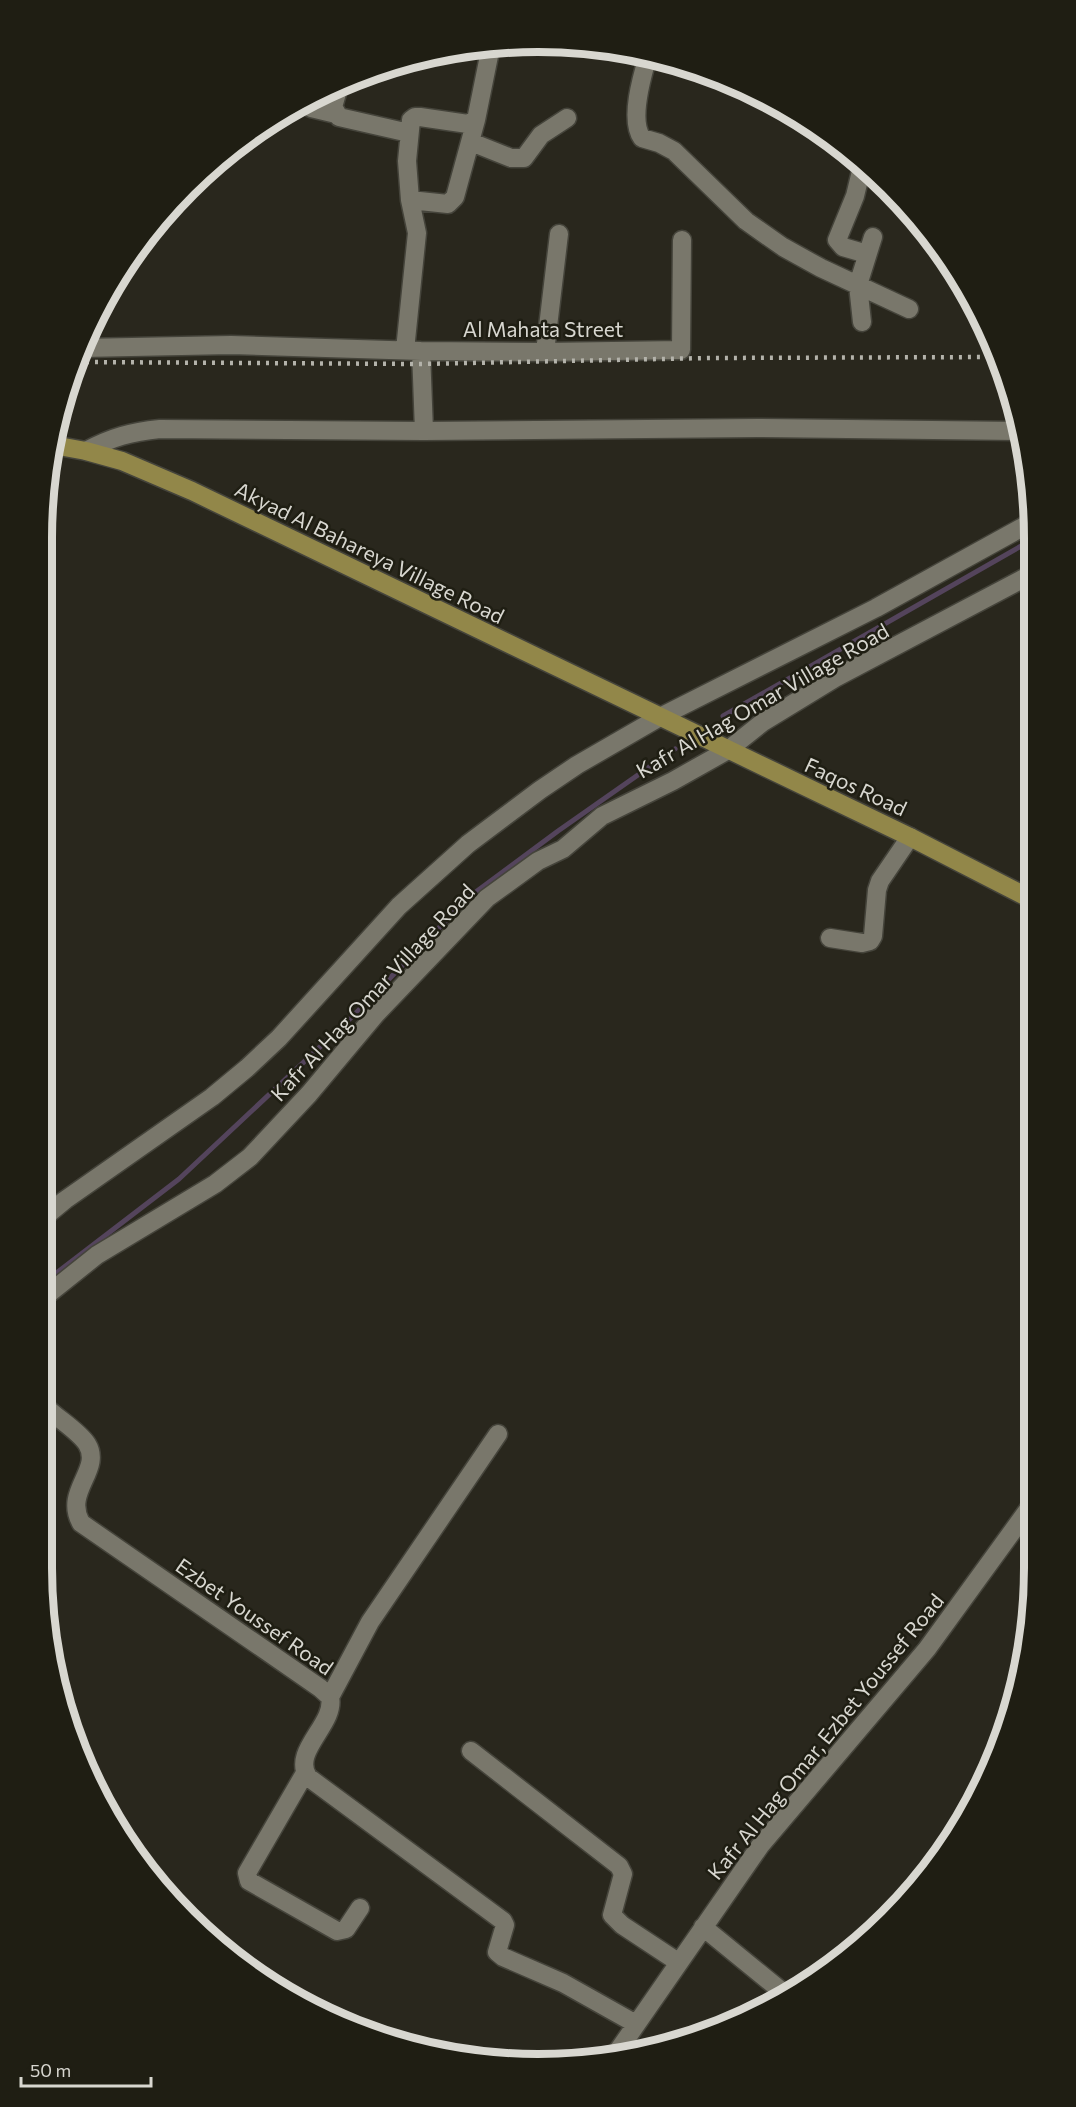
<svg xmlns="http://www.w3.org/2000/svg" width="1076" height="2107" viewBox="0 0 1076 2107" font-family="Commissioner,sans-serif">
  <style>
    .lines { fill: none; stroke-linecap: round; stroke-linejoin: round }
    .stream { stroke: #54445c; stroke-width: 5 }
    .minor-casing { stroke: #45443b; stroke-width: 21 }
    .major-casing { stroke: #45443b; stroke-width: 21 }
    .minor { stroke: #79776b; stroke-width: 18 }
    .major { stroke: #928749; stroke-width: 18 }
    .rail { stroke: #b4b3ab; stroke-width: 4.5; stroke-dasharray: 3 6; stroke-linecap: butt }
    .labels { text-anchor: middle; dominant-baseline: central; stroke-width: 5; stroke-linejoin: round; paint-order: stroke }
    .street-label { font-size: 21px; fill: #d8d7d0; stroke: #1f1e13 }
    .rim { fill: none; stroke: #d8d7d0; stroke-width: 8 }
  </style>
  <rect width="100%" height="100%" fill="#29271d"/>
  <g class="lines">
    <path class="stream" d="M723,716L1030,541
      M42,1284L179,1179L354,1015L469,897L558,831L675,749"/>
    <g class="minor-casing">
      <path id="minor" d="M648,56C642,76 629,120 642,138L659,143L674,151L746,221L783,247L821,268L909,309
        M339,86L333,107L339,117L409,133
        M306,101L311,108L336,114
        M471,142L511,158H524L541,135L567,118
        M862,167L855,196L837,240L843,247L867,254
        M410,200L448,204L455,197L476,120
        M862,322L858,285L873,237
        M82,348L231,345L421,351L545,352L681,350L682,240
        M405,350L417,233L410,200L407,161L411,120L415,117H420L468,124L476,120L491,46
        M421,351L424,431
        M545,352L559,234
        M86,451C112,437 131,432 160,429L424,431L757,428L1019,431
        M830,938L862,943L870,941L873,936L877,890L880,881L910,837
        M42,1219L65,1200L212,1097L247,1068L279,1038L399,906L468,844L540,790L577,765L660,717L876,608L1030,523
        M42,1299L97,1255L215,1184L250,1157L309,1094L376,1014L487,898L538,861L563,849L602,816L673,781L728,750L763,722L835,678L1030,575
        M42,1403C54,1417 77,1429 87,1444C103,1470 63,1491 81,1523L320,1688L330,1697C336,1724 291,1751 308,1777L503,1921L505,1925L497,1952L503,1957L563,1983L636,2024
        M330,1697L370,1622L498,1434
        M471,1751L619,1866L623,1874L612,1915L622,1925L678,1962
        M305,1773L247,1873L249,1881L337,1931L346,1929L360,1908
        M703,1927L785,1994
        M613,2058L760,1846L927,1649L1033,1503"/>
    </g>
    <g class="major-casing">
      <path id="major" d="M53,445L86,451L122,461L192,491L910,837L1031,899"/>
    </g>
    <use href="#minor" class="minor"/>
    <use href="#major" class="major"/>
    <path class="rail" d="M77,362L421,364L707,358L999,357"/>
  </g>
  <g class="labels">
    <g class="street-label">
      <text x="543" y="328">Al Mahata Street</text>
      <text transform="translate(370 552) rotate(26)">Akyad Al Bahareya Village Road</text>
      <text transform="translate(762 700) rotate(-30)">Kafr Al Hag Omar Village Road</text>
      <text transform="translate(856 786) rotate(25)">Faqos Road</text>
      <text transform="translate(372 992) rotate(-47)">Kafr Al Hag Omar Village Road</text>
      <text transform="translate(255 1616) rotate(35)">Ezbet Youssef Road</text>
      <text transform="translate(825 1736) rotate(-51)">Kafr Al Hag Omar, Ezbet Youssef Road</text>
    </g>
  </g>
  <path d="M0 0H1076V2107H0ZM538 52H538A486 486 0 0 1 1024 538V1568A486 486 0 0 1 538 2054H538A486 486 0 0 1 52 1568V538A486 486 0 0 1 538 52Z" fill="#1f1e13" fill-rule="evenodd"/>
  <path class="rim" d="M538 52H538A486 486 0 0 1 1024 538V1568A486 486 0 0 1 538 2054H538A486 486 0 0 1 52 1568V538A486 486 0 0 1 538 52Z"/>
  <path d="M21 2077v9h130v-9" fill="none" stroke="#d8d7d0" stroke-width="3"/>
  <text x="30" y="2077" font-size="18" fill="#d8d7d0" stroke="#1f1e13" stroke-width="4.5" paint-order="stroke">50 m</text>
</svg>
